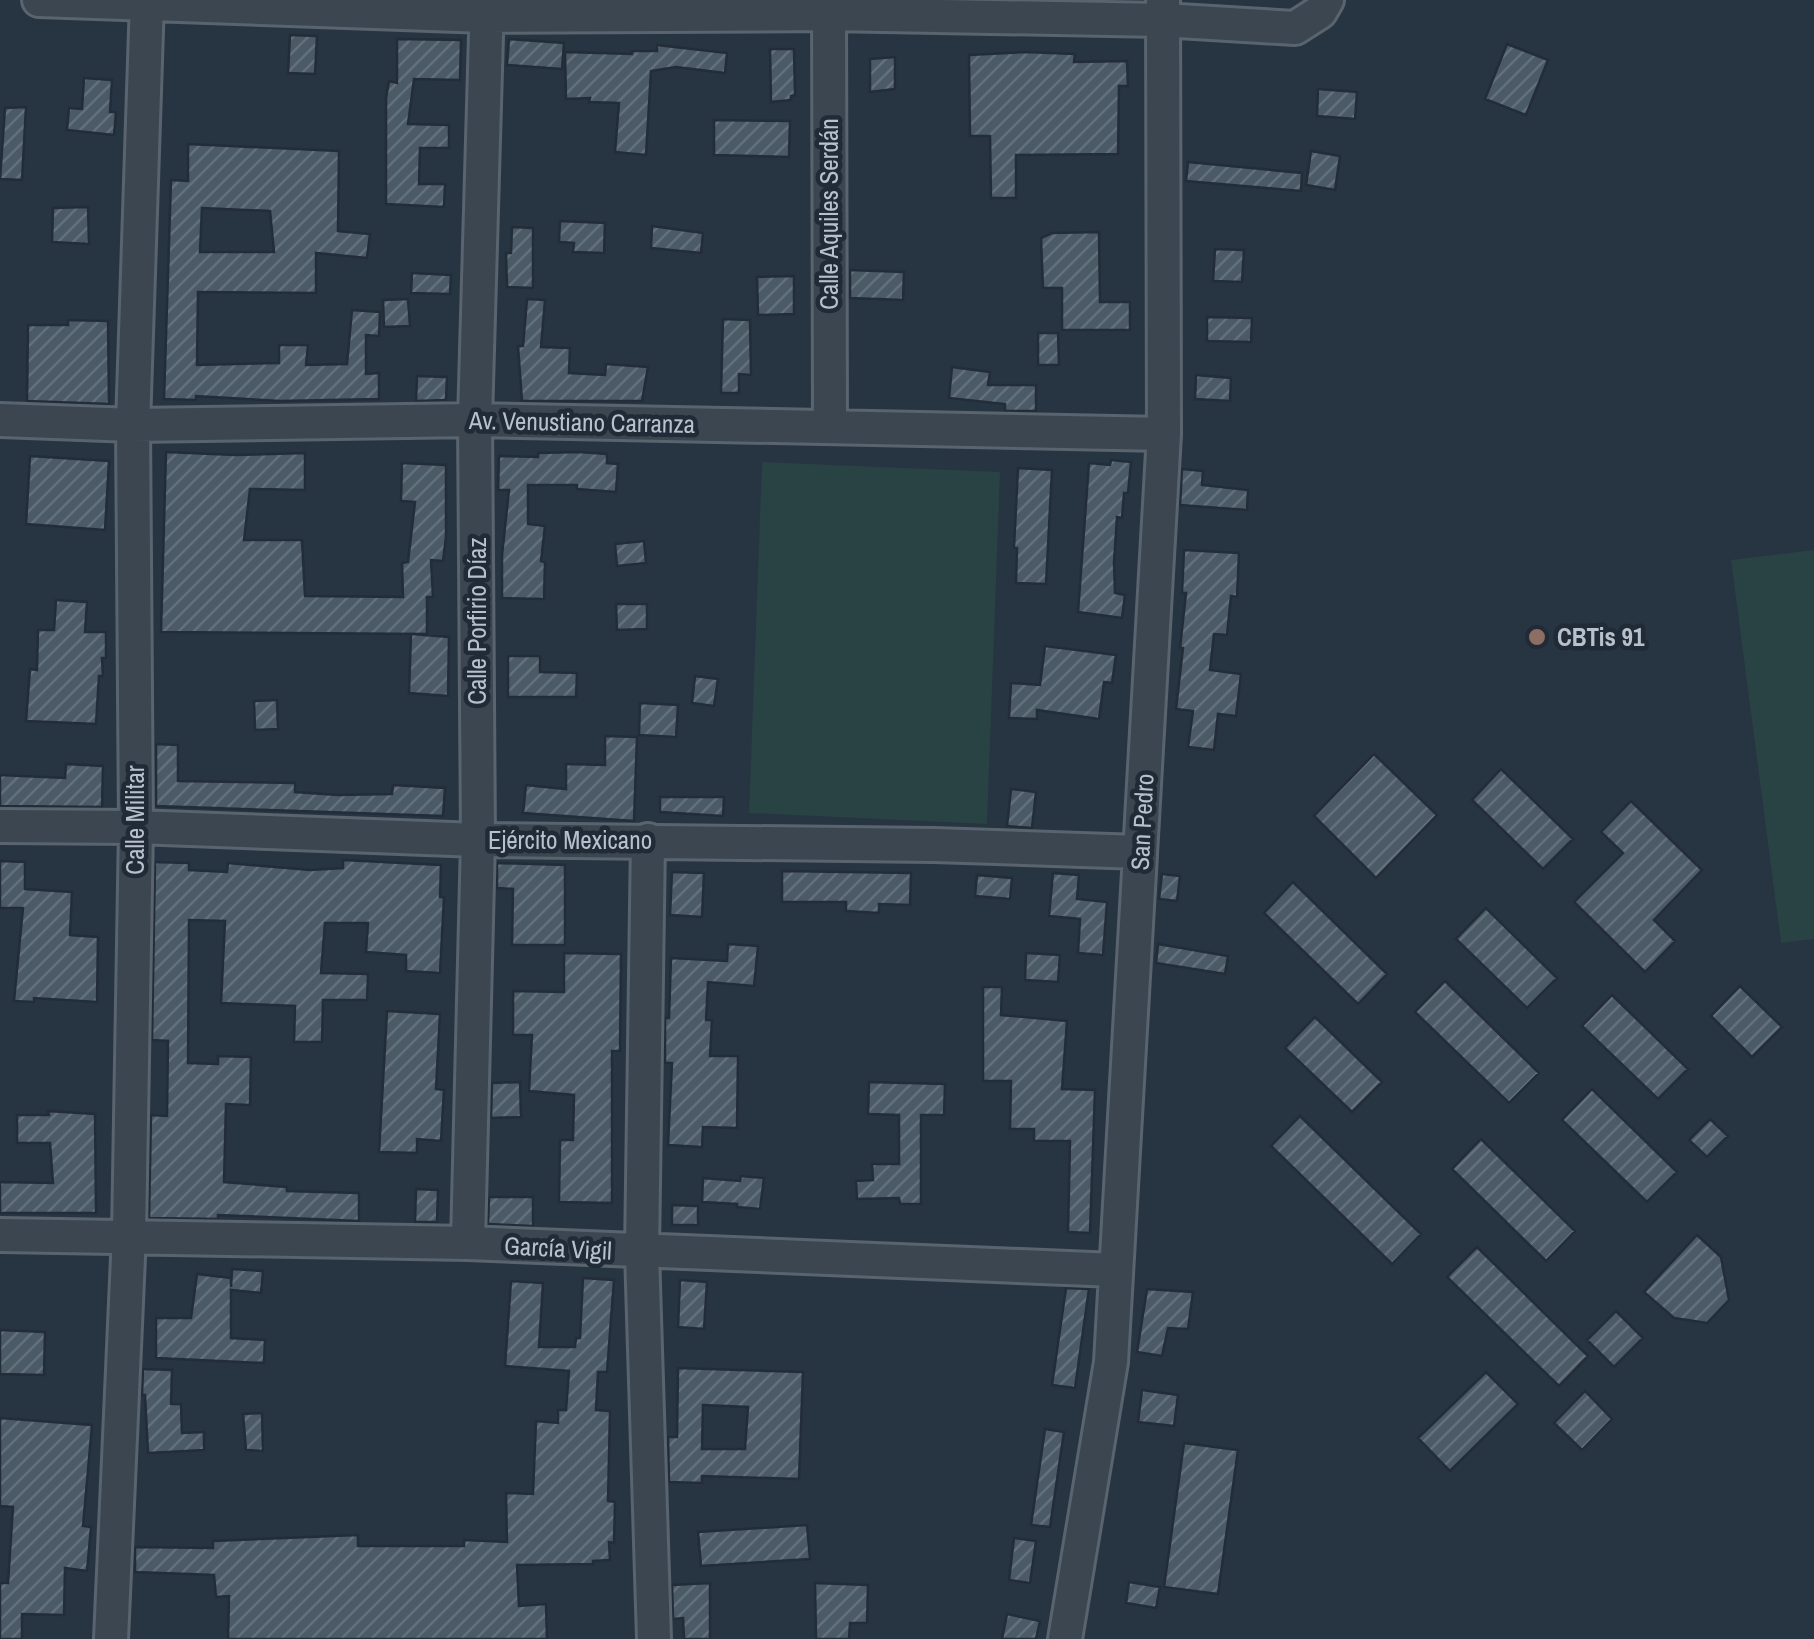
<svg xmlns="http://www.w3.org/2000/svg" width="1814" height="1639" viewBox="0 0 1814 1639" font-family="'Archivo Narrow',sans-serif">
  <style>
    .garden { fill: #294243 }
    .building { fill: url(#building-hatch); stroke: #222d39; stroke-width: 2.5; fill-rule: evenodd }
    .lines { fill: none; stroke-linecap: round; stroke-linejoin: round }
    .minor-casing { stroke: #59646f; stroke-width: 38 }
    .minor { stroke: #3b4651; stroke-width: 32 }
    .education-dot { fill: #8d6e63; stroke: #202b37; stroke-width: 4 }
    .labels { text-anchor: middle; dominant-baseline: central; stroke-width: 9; stroke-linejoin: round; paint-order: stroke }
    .street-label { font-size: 25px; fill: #b8c1cb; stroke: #202b37 }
    .poi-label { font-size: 25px; font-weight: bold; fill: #b8c1cb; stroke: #202b37; text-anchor: start }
  </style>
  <defs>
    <pattern id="building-hatch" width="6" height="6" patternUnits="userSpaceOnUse" patternTransform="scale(2.5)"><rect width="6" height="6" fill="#4b5a67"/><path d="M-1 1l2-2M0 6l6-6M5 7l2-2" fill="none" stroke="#63707b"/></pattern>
  </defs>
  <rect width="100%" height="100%" fill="#273442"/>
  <path class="garden" d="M762,462L1000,472L987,824L749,813Z
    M1814,550V939L1781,943L1731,560Z"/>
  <path class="building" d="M290,35L317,36L315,74L288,73Z
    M397,39L461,40L460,80L414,79L408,124L449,125V148H420L419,184H445L444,207L386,204V98L389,81L397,83Z
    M509,39L564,43L562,69L507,65Z
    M1507,44L1548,60L1526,115L1485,99Z
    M657,45L727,53L725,73L676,67L651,71L646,155L615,152L619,103L589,102L590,98L566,99L565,52L632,54V51H657Z
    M770,49H794L795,95L791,96V100L771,102Z
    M1026,52L1075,54L1074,62L1127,61L1128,86H1119L1118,154L1016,155V198H991L990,136H970L969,55Z
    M895,57V89L870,92V59Z
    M84,78L112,80L110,112H116L114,135L67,130L69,108L82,109Z
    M1318,89L1357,92L1355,119L1317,116Z
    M26,107L22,180L0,179L5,108Z
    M714,120L790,121L789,157L714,155Z
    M188,144L339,151L338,231L370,234L367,258L316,253V293L198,292L197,365L279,363V345H308L306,365L347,364L352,310L380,312L379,336L366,335V374L379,373V399L280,401L196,396V400L164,399L171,180L188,181ZM202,208L270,211L274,252H200Z
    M1311,151L1340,156L1335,190L1306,185Z
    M1188,162L1302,173L1301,191L1186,181Z
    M88,207L89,244L52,242L53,208Z
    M560,221L605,223L604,253L573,252L574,243L559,242Z
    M652,226L703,233L701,253L651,248Z
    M512,227L533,228V288L507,287L506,253H511Z
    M1099,232L1100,302H1130V330H1062V288H1043L1041,238L1052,233Z
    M1215,249L1244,250L1242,282L1213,281Z
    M850,270L904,272L903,300L850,298Z
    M412,273L451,275L450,294L411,293Z
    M794,276V314L758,315L757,277Z
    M408,299L410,326L384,327L383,300Z
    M527,299L545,300L541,347L570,348L569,373L605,375L606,364L648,367L642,401H522L518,346H523Z
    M1207,317L1252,318L1251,342L1207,341Z
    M723,319L750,320L751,375L739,374V393H721Z
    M68,320L108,321L109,404L27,401L28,325H68Z
    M1038,333H1058L1059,365H1038Z
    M952,367L990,372L988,385H1036V411H1005V404L949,398Z
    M1196,375L1231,378L1230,401L1195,399Z
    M417,376L447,377L446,400L416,401Z
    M166,452L235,455L305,453V490L250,489L244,540H302L305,596L403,597L402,563L408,562L415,502L401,501L402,463L446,465V537L443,561L431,560L433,597H427V634L161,632Z
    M579,452L607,454V463L618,464L616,492L577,489V485H528V524L545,526L541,561L545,562L544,599L502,598V555L509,490H498L499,456L538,457V453Z
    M30,456L109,461L105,530L26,524Z
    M1111,460L1131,462L1128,493H1124L1122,518L1117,517L1114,563L1115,593L1125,595L1122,618L1078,612L1089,463L1110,465Z
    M1018,468L1052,470L1046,584L1016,583L1017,548L1014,547Z
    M1182,469L1203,471L1202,485L1248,490L1247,510L1180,505Z
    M644,541L646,563L617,566L615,544Z
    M1184,550L1239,553L1237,597L1231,596L1227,635L1214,634L1210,670L1241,674L1236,716L1218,714L1214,750L1188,747L1193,711L1176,709L1183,648H1180L1186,593H1182Z
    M56,600L87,602L85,632H106V658H102L103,676H99L96,724L26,721L30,669L37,670L38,630H54Z
    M616,604H647V629L617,630Z
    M411,634L449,637L448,696L409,693Z
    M1045,646L1116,655L1112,683L1104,682L1099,719L1037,710V719L1009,718L1011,683L1040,685Z
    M508,656H540V672L577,673L576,697H508Z
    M695,676L718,679L714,706L692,703Z
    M277,700L278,729L255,730L254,701Z
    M640,703L678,705L676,737L639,735Z
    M605,736L637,737L634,821L523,813L526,785L566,789V764L605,765Z
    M156,744L178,745V781L295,783V792L338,795L392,794L393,785L445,788L443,816L156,806Z
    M1374,754L1437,815L1376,878L1314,816Z
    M66,764L103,766L102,807L0,806V775L65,778Z
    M1501,769L1573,839L1543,869L1472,800Z
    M1011,789L1036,792L1032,828L1007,826Z
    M660,797H724L723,816L660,812Z
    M1631,801L1702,870L1654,920L1675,941L1645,972L1574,902L1623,853L1601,832Z
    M343,860L441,865L440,897H444L440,973L406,971V955L366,952L368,923H325L321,973L368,974L367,1000H323L322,1042H294L295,1006L221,1003L225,921L189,920L188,1063L218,1064V1056L251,1057L250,1105L226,1104L224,1182L287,1187V1191L359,1193V1221L218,1215V1219L149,1218L151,1115L167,1116L168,1041L152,1040L155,862L189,863V870L227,872L228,863L310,870L343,868Z
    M0,861L25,862V889L72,892L70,935L98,937L97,1002L34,998V1002L14,1001L23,908H0Z
    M497,863L565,865V945H512L513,889L497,888Z
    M782,871L911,873L910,905L879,904V913L846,911V902H782Z
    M672,872L704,873L702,917L670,915Z
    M1053,873L1079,875L1077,899L1107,902L1103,955L1078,953L1080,919L1049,916Z
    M1162,874L1180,876L1177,901L1159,899Z
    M977,875L1012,878L1010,899L975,896Z
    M1293,882L1387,974L1358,1004L1264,913Z
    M1486,908L1557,978L1527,1008L1456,939Z
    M728,944L758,946L754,986L708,982L706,1020H712L710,1056H738L737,1128L703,1127L702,1147L668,1145L672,1063H665V1018H669L671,958L727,961Z
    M1158,944L1228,956L1225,974L1156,963Z
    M564,953L621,954L620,1051H612V1203L559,1202L560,1140H573L574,1095L529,1091L532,1035H513V991L564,992Z
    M1026,953L1060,955L1058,982L1025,980Z
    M1445,981L1539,1073L1509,1103L1415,1012Z
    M1740,986L1782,1027L1752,1057L1711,1016Z
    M983,987H1002L1001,1015L1067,1021L1062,1089L1095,1090L1090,1233L1068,1232L1070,1141H1034V1129H1010L1011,1081H983Z
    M1612,995L1688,1069L1658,1099L1582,1026Z
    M387,1011L440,1014L436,1089L444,1090L441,1141L417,1139V1153L379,1152Z
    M1315,1017L1382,1082L1352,1112L1285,1048Z
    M520,1082L521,1117L491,1118L492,1083Z
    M869,1082L945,1084L944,1115H921V1204H900L899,1198L857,1199L856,1181L873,1180L872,1164H899V1115L868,1114Z
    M1592,1089L1677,1172L1647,1202L1562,1120Z
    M48,1111L95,1114L96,1213H0V1182L53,1183L50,1143H17V1115H49Z
    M1300,1116L1421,1234L1392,1264L1271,1146Z
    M1710,1119L1728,1136L1707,1157L1689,1140Z
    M1481,1139L1575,1231L1546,1261L1452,1169Z
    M741,1176L764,1178L760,1209L737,1207V1204L702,1202L703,1178L740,1181Z
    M416,1189L438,1190L437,1222H415Z
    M489,1197H533V1226L488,1224Z
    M672,1205L698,1206V1225H672Z
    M1697,1235L1721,1257L1729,1300L1707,1323L1674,1318L1644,1292Z
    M1477,1247L1588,1356L1559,1386L1447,1277Z
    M232,1269L263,1271L261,1293L231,1290V1338L265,1340L264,1363L156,1358V1318H191L197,1274L231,1278V1287Z
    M583,1278L614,1280L607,1372H598L596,1410L610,1411L608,1501L615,1502L614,1543L609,1542L610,1560L593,1561V1564L517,1565L519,1606L546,1604L547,1639H228L229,1596L216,1597L214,1575L135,1572V1547L213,1548V1541L358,1535V1546H464V1540L507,1542L506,1493L533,1494L536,1421L558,1423V1410H566L569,1371L505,1366L511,1281L543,1283L539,1347H575L576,1338H580Z
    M680,1280L707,1282L704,1329L678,1327Z
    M1066,1288L1089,1289L1075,1388L1052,1385Z
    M1147,1289L1193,1292L1188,1329L1168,1328L1162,1356L1137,1352Z
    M1616,1311L1643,1338L1614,1367L1587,1340Z
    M0,1330L45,1332L44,1375L0,1374Z
    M678,1368L803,1372L799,1479L702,1476V1483L669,1482L668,1437H677ZM703,1405L748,1407L745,1449H702Z
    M143,1369L172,1370L171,1404H181L182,1433L204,1432V1450L148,1453L145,1395H142Z
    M1486,1372L1518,1404L1450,1471L1418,1438Z
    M1142,1390L1178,1395L1174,1426L1138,1422Z
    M1585,1391L1612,1419L1582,1450L1554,1423Z
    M262,1413L263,1451L246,1450L243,1414Z
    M0,1418L92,1425L83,1526L91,1527L87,1571L65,1568L64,1615L22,1614V1639H0V1583H8L13,1507L0,1506Z
    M1045,1429L1064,1432L1050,1527L1031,1525Z
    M1184,1443L1238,1450L1218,1594L1164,1587Z
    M807,1525L810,1559L701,1566L698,1532Z
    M1014,1538L1036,1541L1030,1583L1009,1580Z
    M1129,1582L1160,1587L1156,1608L1126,1603Z
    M710,1583V1639H684L683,1618L673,1619L672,1585Z
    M815,1583L868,1585L867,1623H850L849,1639H816Z
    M1007,1614L1040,1621L1036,1639H1002Z"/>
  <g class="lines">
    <g class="minor-casing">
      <path id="minor" d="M39,0L486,16L829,14L1162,20L1295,28L1320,12L1327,0
        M829,0L830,427
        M0,420L133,425L475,420L1164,434
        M0,826L136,827L478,840L934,845L1140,852
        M648,840L642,1252L654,1639
        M0,1235L468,1243L1115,1270
        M468,1243L478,840L475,420L487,0
        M111,1639L129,1235L136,827L133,425L147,0
        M1065,1639L1111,1362L1164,434L1163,0"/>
    </g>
    <use href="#minor" class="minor"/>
  </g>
  <circle class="education-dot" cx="1537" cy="637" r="10"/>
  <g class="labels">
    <g class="street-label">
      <text transform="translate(829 214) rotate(-90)">Calle Aquiles Serdán</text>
      <text transform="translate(582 422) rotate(1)">Av. Venustiano Carranza</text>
      <text transform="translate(477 621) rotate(-90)">Calle Porfirio Díaz</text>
      <text transform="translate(135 820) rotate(-90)">Calle Militar</text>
      <text transform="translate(1142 822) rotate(-87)">San Pedro</text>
      <text x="570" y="840">Ejército Mexicano</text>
      <text transform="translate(558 1248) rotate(3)">García Vigil</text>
    </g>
    <g class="poi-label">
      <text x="1557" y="637">CBTis 91</text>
    </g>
  </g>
</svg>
